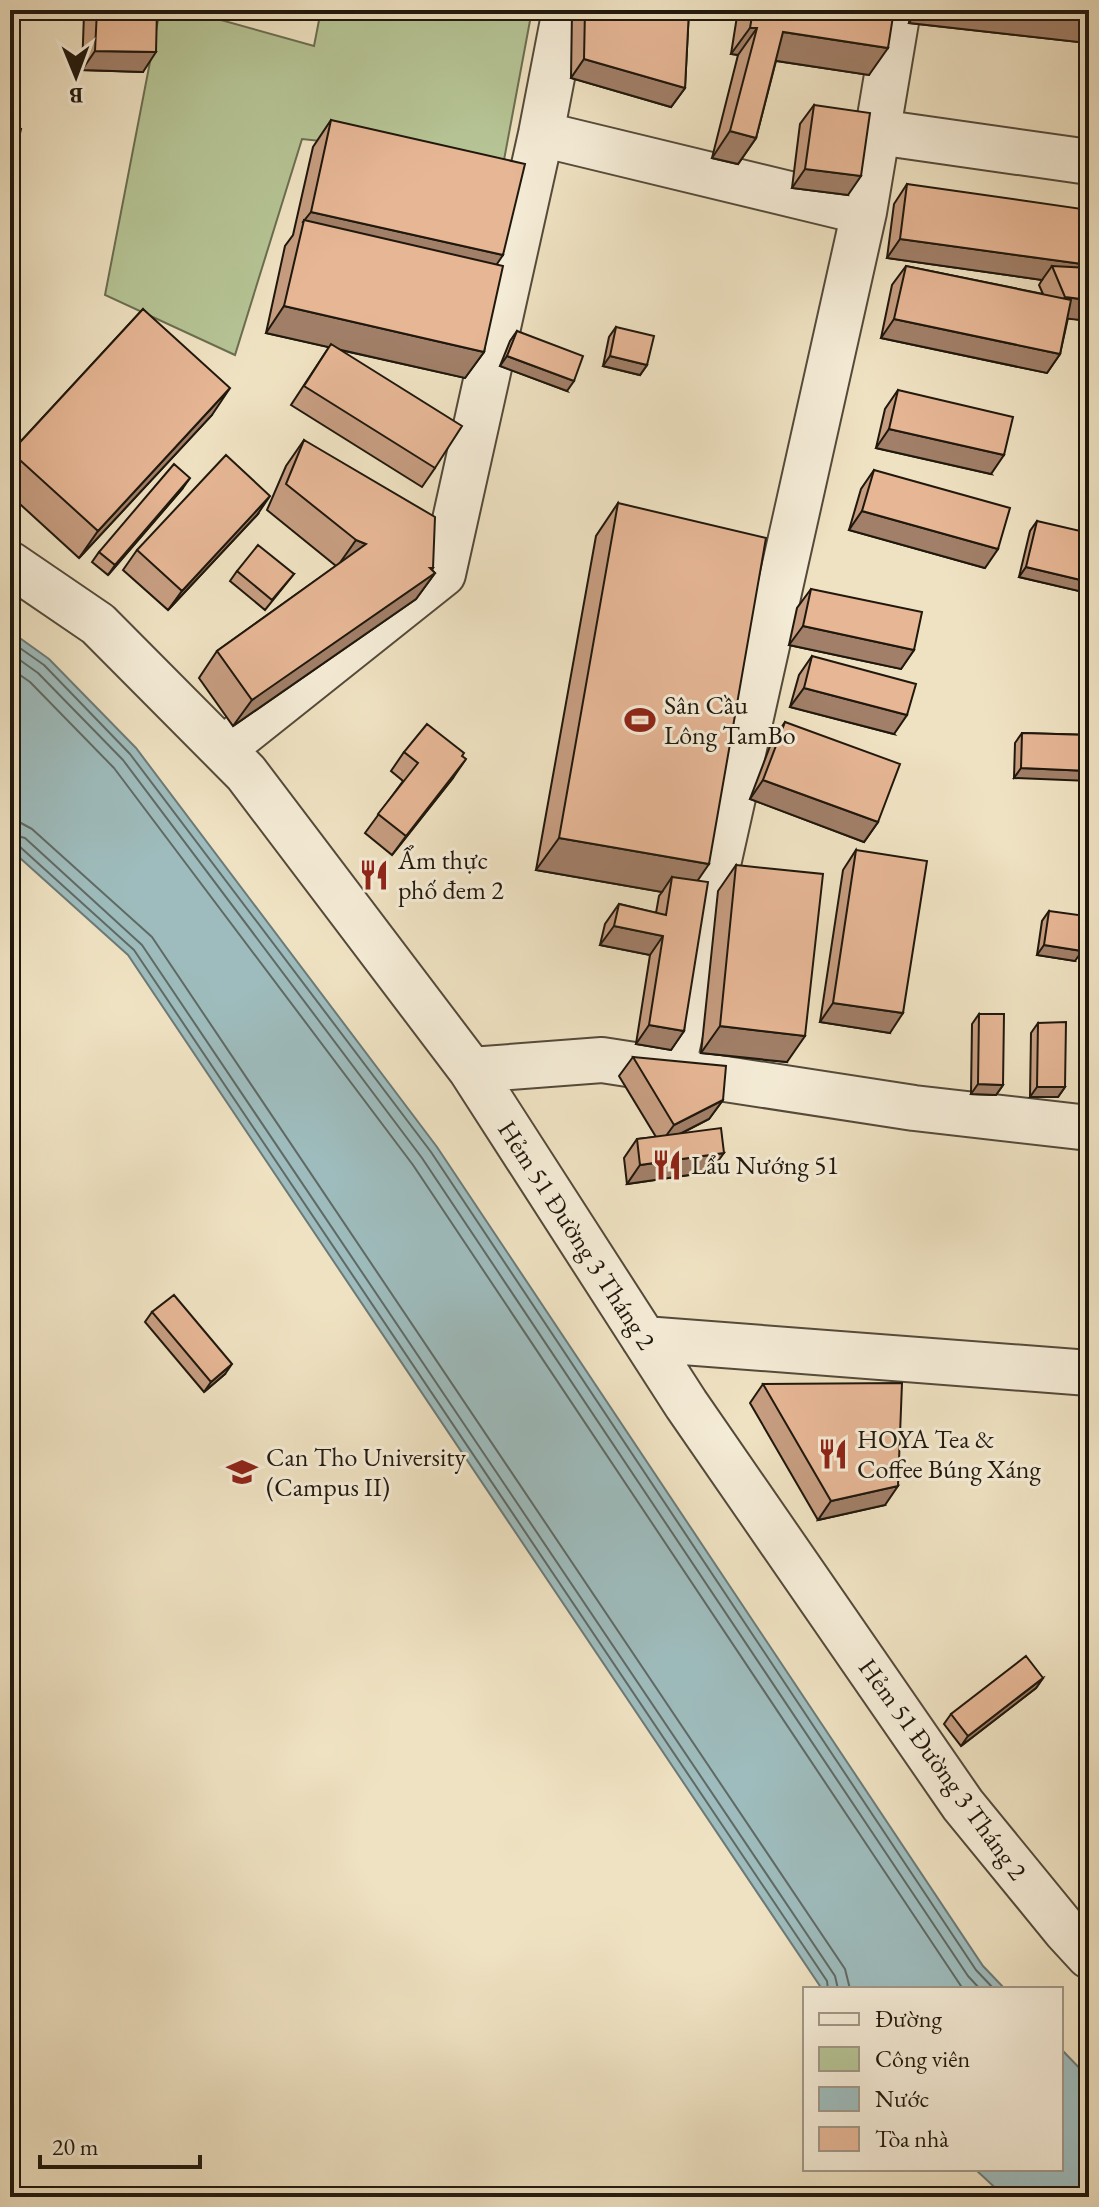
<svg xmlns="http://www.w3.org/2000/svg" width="1099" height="2207" viewBox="0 0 1099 2207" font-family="'EB Garamond',serif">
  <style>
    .green { fill: #b6c495; stroke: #6b6e51; stroke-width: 2 }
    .water { fill: #9ebcbd; stroke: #6c7a77; stroke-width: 2 }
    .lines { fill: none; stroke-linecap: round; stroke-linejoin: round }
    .shore { stroke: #5f6a65; stroke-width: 2 }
    .minor-casing { stroke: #544a3a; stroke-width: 48 }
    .minor { stroke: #f5ecd7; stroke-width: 44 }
    .wall { fill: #c69d80; stroke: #20180d; stroke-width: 2 }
    .shaded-wall { fill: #a17f68; stroke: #20180d; stroke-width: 2 }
    .building { fill: #e6b695; stroke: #20180d; stroke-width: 2 }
    .labels { text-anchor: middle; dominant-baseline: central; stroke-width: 6; stroke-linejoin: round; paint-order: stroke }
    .poi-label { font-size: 26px; fill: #20180d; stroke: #f5ecd7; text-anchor: start }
    .street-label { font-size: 26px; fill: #20180d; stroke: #f5ecd7 }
  </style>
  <rect width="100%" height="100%" fill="#efe2c2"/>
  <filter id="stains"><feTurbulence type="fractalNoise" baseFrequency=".0025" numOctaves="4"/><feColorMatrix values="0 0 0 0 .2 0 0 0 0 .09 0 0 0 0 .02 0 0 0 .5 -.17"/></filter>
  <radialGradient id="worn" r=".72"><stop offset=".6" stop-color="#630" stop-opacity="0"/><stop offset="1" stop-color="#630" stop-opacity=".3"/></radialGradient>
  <path class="green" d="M160,10H185L314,46L321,10H532L504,160L302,139L235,355L105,295Z"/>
  <path class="water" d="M10,631L49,659L136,748L437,1147L983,1966L1005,1989H822L128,955L10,849Z
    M1061,2049L1089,2078V2197H1005L975,2169H1061Z"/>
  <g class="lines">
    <path class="shore" d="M10,641L44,665L130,754L431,1152L976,1970L994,1989
      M10,653L38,673L123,760L422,1158L968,1976L980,1989
      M10,668L30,682L114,768L413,1165L963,1989
      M10,822L21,823L32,829L152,937L845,1969L850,1989
      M10,834L25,838L142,945L835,1976L838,1989
      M10,844L19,846L134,950L827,1981L828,1989"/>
    <g class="minor-casing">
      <path id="minor" d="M878,132L1089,162
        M541,134L864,212
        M10,564L98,624L246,773L471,1070L686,1404L963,1805L1066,1931L1089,1956
        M223,749L443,574L541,134L565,10
        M471,1070L602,1060L914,1108L1089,1128
        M672,1070L864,212L898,10
        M644,1339L1089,1373"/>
    </g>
    <use href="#minor" class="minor"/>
  </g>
  <path class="wall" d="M86,10H157L143,72L82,70L84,14Z
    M572,10H689L685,88L671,107L571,78Z
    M738,10H894L869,75L776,61L756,138L738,164L712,158L738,55L731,54Z
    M910,10H1089V39L1087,43L909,23Z
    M814,105L848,195L792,188L800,124Z
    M331,120L497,265L484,352L465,378L340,350L435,468L422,487L291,405L329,347L266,333L285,246L293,235L313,147Z
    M907,184L1082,264L1080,267L1089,268V321L1068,318L1060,354L1047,373L881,338L892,285L906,266L1043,294L1039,285L1042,280L887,258L894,204Z
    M143,309L212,415L79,558L10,495V453Z
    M616,327L647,365L640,375L603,366L609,337Z
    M517,331L567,391L500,366L510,341Z
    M898,390L991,474L876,448L885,409Z
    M304,440L433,568L432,570L435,573L416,599L233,726L199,678L217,651L336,566L267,510L286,466Z
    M874,470L985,568L849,530L861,489Z
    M183,488L108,575L92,562L99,552Z
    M618,503L698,881L684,1031L671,1050L636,1044L650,955L600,945L605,924L619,904L656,913L659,896L662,892L536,870L596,536Z
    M257,515L168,610L123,570L137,550Z
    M1037,521L1083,592L1019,577L1030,531Z
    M237,571L294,574L265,610L230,581Z
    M811,589L914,650L901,669L789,645L797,608Z
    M812,656L894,734L790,707L799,675Z
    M785,722L878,822L864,842L750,799L772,741Z
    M1022,733L1089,735L1014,778L1015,743Z
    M404,752L462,756L453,778L392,855L365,833L403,781L391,771Z
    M856,850L890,1033L820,1022L843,870Z
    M736,865L787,1062L701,1053L718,891Z
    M1049,911L1075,961L1037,955L1042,921Z
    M979,1014L1003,1085L996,1095L971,1094L972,1024Z
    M1038,1023L1065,1087L1058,1097H1030L1031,1033Z
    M633,1057L723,1100L709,1119L682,1133L710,1172L627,1184L624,1158L637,1139L656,1137L619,1076Z
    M152,1312L225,1374L204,1392L145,1322Z
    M763,1384L885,1505L818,1520L750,1403Z
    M1043,1678L1036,1688L961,1746L944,1724L951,1714Z"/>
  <path class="shaded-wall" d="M918,10H1051L1089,14V39L1087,43L909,23Z
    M750,28H757L738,55L731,54Z
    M783,32L888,48L869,75L764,59Z
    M95,51L156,52L143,72L82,70Z
    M584,59L685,88L671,107L571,78Z
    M730,131L756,138L738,164L712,158Z
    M805,169L861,176L848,195L792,188Z
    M311,212L503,255L485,282L303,222Z
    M900,239L1082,264L1069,283L1052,266L1042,280L887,258Z
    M1065,297L1089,300V321L1052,317Z
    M284,306L484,352L465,378L266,333Z
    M894,319L1060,354L1047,373L881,338Z
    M507,356L574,381L567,391L500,366Z
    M610,356L647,365L640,375L603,366Z
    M230,388L212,415L79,558L98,531Z
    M889,429L1004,455L991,474L876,448Z
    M190,478L183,488L108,575L115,565Z
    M270,496L257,515L168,610L182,591Z
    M862,511L998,549L985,568L849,530Z
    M356,540L366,544L337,567Z
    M1026,567L1089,582V584L1083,592L1019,577Z
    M430,568H433L425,579L435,573L416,599L233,726L252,700Z
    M803,626L914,650L901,669L789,645Z
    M804,688L907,715L894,734L790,707Z
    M466,759L453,778L392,855L406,836Z
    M1021,768L1089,771V781L1014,778Z
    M763,780L878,822L864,842L750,799Z
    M559,838L709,864L687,896L672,877L662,892L536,870Z
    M614,926L663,936L650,955L600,945Z
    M1044,945L1082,951L1075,961L1037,955Z
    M833,1003L903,1013L890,1033L820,1022Z
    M649,1025L684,1031L671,1050L636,1044Z
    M720,1026L805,1036L787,1062L701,1053Z
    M978,1084L1003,1085L996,1095L971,1094Z
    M1037,1087H1065L1058,1097H1030Z
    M723,1100L709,1119L660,1144L674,1125Z
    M724,1153L710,1172L627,1184L640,1165Z
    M232,1364L225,1374L204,1392L211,1382Z
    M898,1486L885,1505L818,1520L831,1501Z
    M1043,1678L1036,1688L961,1746L968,1736Z"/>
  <path class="building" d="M97,10H157L156,52L95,51Z
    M585,10H689L685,88L584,59Z
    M753,10H894L888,48L783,32L756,138L730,131L757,28H750Z
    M1051,10H1089V14Z
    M814,105L870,113L861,176L805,169Z
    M331,120L525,164L503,255L311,212Z
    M10,128L21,129L10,179Z
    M907,184L1089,210V218L1082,264L900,239Z
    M304,220L503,266L484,352L284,306Z
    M906,266L1071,300L1060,354L894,319Z
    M1052,266L1089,268V300L1065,297Z
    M143,309L230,388L98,531L11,452Z
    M616,327L654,336L647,365L610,356Z
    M517,331L583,356L574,381L507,356Z
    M331,344L462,426L435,468L304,386Z
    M898,390L1013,417L1004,455L889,429Z
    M304,440L435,517L433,568H430L435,573L252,700L217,651L366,544L356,540L286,484Z
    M226,455L270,496L182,591L137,550Z
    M174,464L190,478L115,565L99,552Z
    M874,470L1010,508L998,549L862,511Z
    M618,503L766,538L709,864L559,838Z
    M1037,521L1089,533V582L1026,567Z
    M258,545L294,574L272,600L237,571Z
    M811,589L922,612L914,650L803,626Z
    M812,656L916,684L907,715L804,688Z
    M785,722L900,764L878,822L763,780Z
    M427,724L464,753L462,756L466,759L406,836L378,814L418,763L404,752Z
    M1022,733L1089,735V771L1021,768Z
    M856,850L927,861L903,1013L833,1003Z
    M736,865L823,874L805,1036L720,1026Z
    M672,877L708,882L684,1031L649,1025L663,936L614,926L619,904L666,915Z
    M1049,911L1086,916L1082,951L1044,945Z
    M979,1014H1004L1003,1085L978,1084Z
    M1066,1022L1065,1087H1037L1038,1023Z
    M633,1057L726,1066L723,1100L674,1125Z
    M721,1128L724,1153L640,1165L637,1139Z
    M174,1295L232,1364L211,1382L152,1312Z
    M902,1383L898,1486L831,1501L763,1384Z
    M1026,1656L1043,1678L968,1736L951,1714Z"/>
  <defs>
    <g id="stadium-bare" transform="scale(2.4)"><path d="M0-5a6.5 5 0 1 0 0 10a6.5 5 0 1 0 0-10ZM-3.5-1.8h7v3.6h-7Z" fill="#8f2418" stroke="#f5ecd7" stroke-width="2.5" paint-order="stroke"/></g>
    <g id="restaurant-bare" transform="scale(2.4)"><path d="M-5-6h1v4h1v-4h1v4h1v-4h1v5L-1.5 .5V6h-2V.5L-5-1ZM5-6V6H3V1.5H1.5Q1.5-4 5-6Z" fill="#8f2418" stroke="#f5ecd7" stroke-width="2.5" paint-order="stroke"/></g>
    <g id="university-bare" transform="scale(2.4)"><path d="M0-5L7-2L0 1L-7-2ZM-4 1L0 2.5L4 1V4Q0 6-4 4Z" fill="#8f2418" stroke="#f5ecd7" stroke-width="2.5" paint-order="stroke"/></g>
  </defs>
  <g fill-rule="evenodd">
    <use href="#stadium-bare" x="640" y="720"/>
    <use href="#restaurant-bare" x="374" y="875"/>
    <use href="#restaurant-bare" x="667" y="1165"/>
    <use href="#restaurant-bare" x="833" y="1454"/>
    <use href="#university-bare" x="242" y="1472"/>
  </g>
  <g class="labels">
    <g class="poi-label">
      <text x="664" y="705">Sân Cầu<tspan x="664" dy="30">Lông TamBo</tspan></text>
      <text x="398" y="860">Ẩm thực<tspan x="398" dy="30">phố đem 2</tspan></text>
      <text x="691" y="1165">Lẩu Nướng 51</text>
      <text x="857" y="1439">HOYA Tea &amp;<tspan x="857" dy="30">Coffee Búng Xáng</tspan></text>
      <text x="266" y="1457">Can Tho University<tspan x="266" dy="30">(Campus II)</tspan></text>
    </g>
    <g class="street-label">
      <text transform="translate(577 1235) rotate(57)">Hẻm 51 Đường 3 Tháng 2</text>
      <text transform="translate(943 1769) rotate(54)">Hẻm 51 Đường 3 Tháng 2</text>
    </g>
  </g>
  <rect width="1099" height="2207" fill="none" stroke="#efe2c2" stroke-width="40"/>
  <rect x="12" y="12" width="1075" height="2183" fill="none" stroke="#20180d" stroke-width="4"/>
  <rect x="20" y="20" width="1059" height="2167" fill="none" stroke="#20180d" stroke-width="2"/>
  <rect x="803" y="1987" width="260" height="184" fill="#f5ecd7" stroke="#a09786" stroke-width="2"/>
  <rect x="819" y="2013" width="40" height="12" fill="#f5ecd7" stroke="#a09786" stroke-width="2"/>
  <text x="875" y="2027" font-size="24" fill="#20180d">Đường</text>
  <rect x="819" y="2047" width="40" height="24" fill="#b6c495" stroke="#a09786" stroke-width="2"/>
  <text x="875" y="2067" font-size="24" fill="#20180d">Công viên</text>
  <rect x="819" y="2087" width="40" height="24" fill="#9ebcbd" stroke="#a09786" stroke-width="2"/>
  <text x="875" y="2107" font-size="24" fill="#20180d">Nước</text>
  <rect x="819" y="2127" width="40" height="24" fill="#e6b695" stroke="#a09786" stroke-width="2"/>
  <text x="875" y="2147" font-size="24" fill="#20180d">Tòa nhà</text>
  <g transform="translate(76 76) rotate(179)" stroke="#f5ecd7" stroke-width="6" paint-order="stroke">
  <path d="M0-6L14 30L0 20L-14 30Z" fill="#20180d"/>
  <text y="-12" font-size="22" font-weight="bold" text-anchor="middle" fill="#20180d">B</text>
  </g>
  <path d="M40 2155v12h160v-12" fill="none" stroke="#20180d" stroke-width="4"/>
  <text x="52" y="2155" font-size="24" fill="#20180d" stroke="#f5ecd7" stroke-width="6" paint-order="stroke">20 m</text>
  <rect width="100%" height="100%" filter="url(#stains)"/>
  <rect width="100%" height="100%" fill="url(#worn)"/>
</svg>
